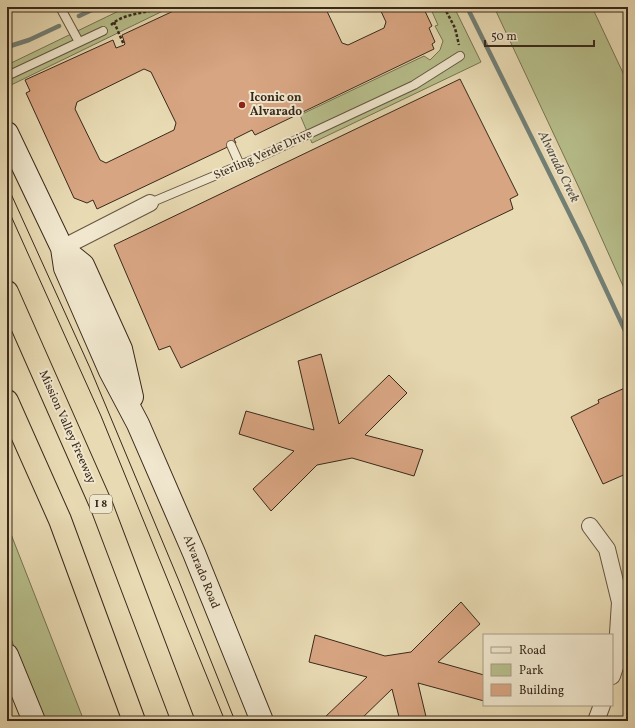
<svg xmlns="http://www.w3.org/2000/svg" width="635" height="728" viewBox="0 0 635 728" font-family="Vollkorn,serif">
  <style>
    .green { fill: #b7bf8c; stroke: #787454 }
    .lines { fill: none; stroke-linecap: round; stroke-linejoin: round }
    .stream { stroke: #728076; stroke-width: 4.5 }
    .building { fill: #d8a582; stroke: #39291b; fill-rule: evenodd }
    .lane-casing { stroke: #655541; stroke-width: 10 }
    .street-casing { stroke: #655541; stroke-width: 18 }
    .secondary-casing { stroke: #39291b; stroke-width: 24 }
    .highway-casing { stroke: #39291b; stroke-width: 24 }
    .path { stroke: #39291b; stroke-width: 2.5; stroke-dasharray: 3 2; stroke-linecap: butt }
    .lane { stroke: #f0e7ce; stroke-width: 8 }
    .street { stroke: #f0e7ce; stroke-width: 16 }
    .secondary { stroke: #f0e7ce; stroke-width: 22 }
    .highway { stroke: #e8dab3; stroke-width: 22 }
    .tram { stroke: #39291b; stroke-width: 1 }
    .poi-dot { fill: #8f2418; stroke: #f0e7ce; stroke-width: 1.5 }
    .labels { text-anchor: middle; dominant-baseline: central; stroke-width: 4; stroke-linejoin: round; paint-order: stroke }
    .shield { fill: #f0e7ce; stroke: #706251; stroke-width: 1 }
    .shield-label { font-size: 11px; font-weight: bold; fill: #39291b }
    .poi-label { font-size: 12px; font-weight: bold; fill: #39291b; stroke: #f0e7ce; text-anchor: start }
    .street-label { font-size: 12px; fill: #39291b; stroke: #f0e7ce }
    .water-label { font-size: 13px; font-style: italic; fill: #514d41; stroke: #f0e7ce }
  </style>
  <rect width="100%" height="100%" fill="#e8dab3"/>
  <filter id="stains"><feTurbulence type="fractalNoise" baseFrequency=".005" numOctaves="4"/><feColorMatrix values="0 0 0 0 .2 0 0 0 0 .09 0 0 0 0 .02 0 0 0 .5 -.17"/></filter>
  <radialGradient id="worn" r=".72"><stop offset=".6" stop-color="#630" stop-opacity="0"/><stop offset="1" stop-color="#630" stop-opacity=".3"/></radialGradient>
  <path class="green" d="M127,7H175L172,9L171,7L9,86L7,80V65Z
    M430,7H454L481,62L312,143L300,115L424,56L430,60L440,50L443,41L435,26L438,25Z
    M494,7H592L624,75L628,85V297L580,190Z
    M7,524L84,721H42L7,628Z"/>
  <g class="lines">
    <path class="stream" d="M467,7L584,243L628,337
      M79,16L98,7
      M7,47L29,40L59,26"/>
  </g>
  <path class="building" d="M182,7H325L342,43L348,45L384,28L386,22L379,7H423L432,26L429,28L435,42L432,44L434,49L255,135L252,130L234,139L236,143L97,209L93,200L87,203L74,198L26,93L30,91L25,80L113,40L116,48L124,45L125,44L122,35ZM144,69L151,72L176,123L174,130L106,163L100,160L75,109L77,102Z
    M460,79L518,195L510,199L513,209L181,368L170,346L159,350L114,245Z
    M321,354L339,424L389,375L407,393L365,435L423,450L414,476L352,458L317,465L271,511L253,489L294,451L239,434L246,411L314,430L298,361Z
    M627,387L628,473L603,484L571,417L599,403L598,400Z
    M461,602L480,624L438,662L484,675V701L418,683L427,721H400L392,689L359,721H327L324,718L367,677L309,662L315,635L385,656L411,652Z"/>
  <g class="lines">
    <g class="lane-casing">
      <path id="lane" d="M60,7L79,42
        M7,76L103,31
        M231,145L240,165
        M150,203L264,155L414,85L460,56
        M617,653L628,665"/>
    </g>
    <g class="street-casing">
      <path id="street" d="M62,248L150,203
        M590,526L607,549L620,602L616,664L612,676
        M596,721L602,705"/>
    </g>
    <g class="secondary-casing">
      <path id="secondary" d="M7,133L62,248L65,268L110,371L138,424L194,553L262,721
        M62,248L83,265L121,349L132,397
        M7,655L34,721"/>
    </g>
    <g class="highway-casing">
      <path id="highway" d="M7,292L102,507L183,721
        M7,401L60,520L134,721"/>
    </g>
    <path class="path" d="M444,7L455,28L459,45
      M114,22L124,45
      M111,25C125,12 144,15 160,7"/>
    <use href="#lane" class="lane"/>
    <use href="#street" class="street"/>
    <use href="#secondary" class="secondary"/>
    <use href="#highway" class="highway"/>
    <path class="tram" d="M7,185L90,368L179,581L235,721
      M7,207L101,416L225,721"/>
  </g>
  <circle class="poi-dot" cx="242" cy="105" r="4"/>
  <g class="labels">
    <rect class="shield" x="90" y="495" width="22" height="18" rx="3"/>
    <g class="shield-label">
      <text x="101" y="504">I 8</text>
    </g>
    <g class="poi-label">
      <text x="250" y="98">Iconic on<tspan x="250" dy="14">Alvarado</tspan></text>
    </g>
    <g class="street-label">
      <text transform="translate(263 155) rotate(-24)">Sterling Verde Drive</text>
      <text transform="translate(67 427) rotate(66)">Mission Valley Freeway</text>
      <text transform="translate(201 572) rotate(68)">Alvarado Road</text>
    </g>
    <g class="water-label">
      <text transform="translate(558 167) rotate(64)">Alvarado Creek</text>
    </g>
  </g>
  <rect width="635" height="728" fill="none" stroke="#e8dab3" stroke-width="24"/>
  <rect x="8" y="8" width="619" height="712" fill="none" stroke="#39291b" stroke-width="2"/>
  <rect x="12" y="12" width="611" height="704" fill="none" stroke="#39291b"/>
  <rect x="483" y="634" width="130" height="72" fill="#f0e7ce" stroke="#a79b86"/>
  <rect x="491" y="647" width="20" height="6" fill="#f0e7ce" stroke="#a79b86"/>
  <text x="519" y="654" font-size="12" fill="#39291b">Road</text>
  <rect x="491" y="664" width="20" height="12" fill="#b7bf8c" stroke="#a79b86"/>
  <text x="519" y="674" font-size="12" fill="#39291b">Park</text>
  <rect x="491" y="684" width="20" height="12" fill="#d8a582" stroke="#a79b86"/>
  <text x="519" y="694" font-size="12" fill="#39291b">Building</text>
  <path d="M485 40v6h109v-6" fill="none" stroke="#39291b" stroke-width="2"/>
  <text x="491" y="40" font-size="12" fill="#39291b" stroke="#f0e7ce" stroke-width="3" paint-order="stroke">50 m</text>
  <rect width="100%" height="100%" filter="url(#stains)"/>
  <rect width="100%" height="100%" fill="url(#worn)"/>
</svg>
